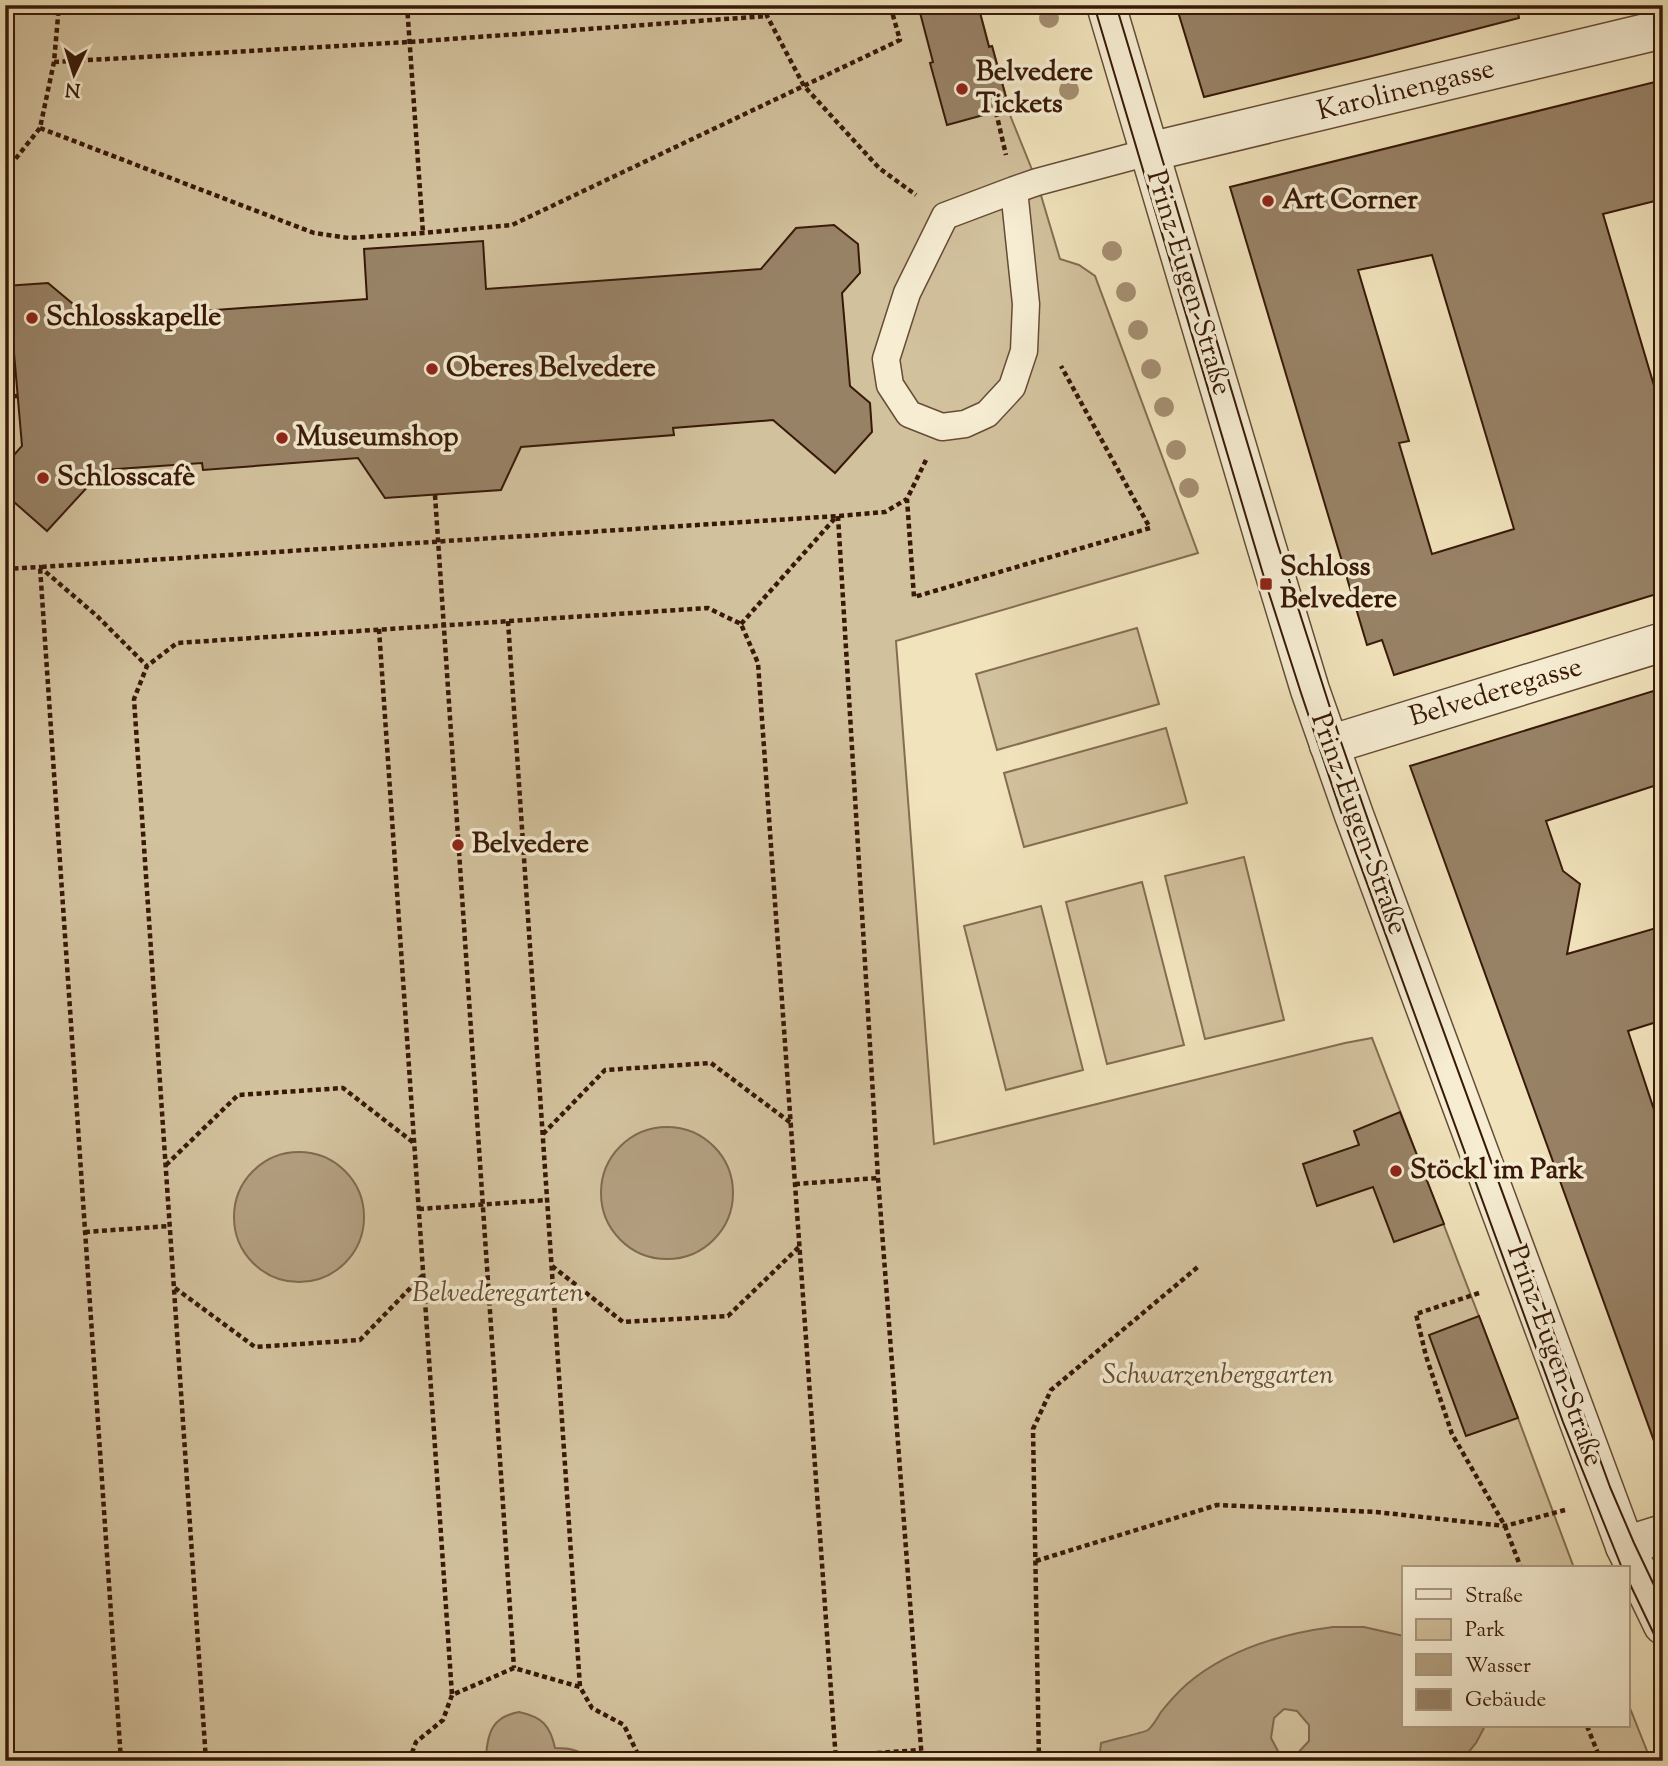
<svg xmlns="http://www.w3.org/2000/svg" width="1668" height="1766" viewBox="0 0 1668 1766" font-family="'Sorts Mill Goudy',serif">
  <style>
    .green { fill: #d2c19d; stroke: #856d52; stroke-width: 2 }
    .water { fill: #b29e7f; stroke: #81694f; stroke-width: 2; fill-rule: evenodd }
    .building { fill: #988266; stroke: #381908; stroke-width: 2; fill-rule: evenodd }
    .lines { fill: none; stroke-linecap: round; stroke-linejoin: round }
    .service-casing { stroke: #664c35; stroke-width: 29 }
    .minor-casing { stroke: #664c35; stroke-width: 41 }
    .tertiary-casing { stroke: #664c35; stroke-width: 41 }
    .path { stroke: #381908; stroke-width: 4.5; stroke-dasharray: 5 3.5; stroke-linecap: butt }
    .service { stroke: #f6edd3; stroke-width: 26 }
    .minor { stroke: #f6edd3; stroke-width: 38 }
    .tertiary { stroke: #f6edd3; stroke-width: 38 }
    .tram { stroke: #381908; stroke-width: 2 }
    .tree { fill: #a58f72 }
    .poi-dot { fill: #8f2418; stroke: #f6edd3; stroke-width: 2.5 }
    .labels { text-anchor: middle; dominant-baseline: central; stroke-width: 7; stroke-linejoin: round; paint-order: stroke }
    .poi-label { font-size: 28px; font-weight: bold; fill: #381908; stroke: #f6edd3; text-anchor: start }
    .street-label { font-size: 28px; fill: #381908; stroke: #f6edd3 }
    .park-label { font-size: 28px; font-style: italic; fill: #664b35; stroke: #f6edd3 }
  </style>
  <rect width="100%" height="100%" fill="#f1e3bc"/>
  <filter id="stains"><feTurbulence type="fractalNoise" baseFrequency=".00286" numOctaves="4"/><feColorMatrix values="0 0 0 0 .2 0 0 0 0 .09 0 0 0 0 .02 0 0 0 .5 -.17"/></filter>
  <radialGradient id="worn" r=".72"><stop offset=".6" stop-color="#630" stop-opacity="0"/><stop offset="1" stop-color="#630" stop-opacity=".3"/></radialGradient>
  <path class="green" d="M5,5H978L989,46H992L1009,108L1008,110L1037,182L1060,259L1079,265L1095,276L1198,553L896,641L934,1144L1345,1043L1372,1038L1518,1418L1574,1568H1404V1726H1628V1703L1651,1761H5Z
    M1137,628L1159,704L997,750L976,674Z
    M1166,728L1187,803L1024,847L1004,773Z
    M1244,857L1284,1020L1205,1039L1165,876Z
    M1142,882L1184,1045L1107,1064L1066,902Z
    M1041,906L1083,1070L1006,1090L964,926Z"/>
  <path class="water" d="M601 1193a66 66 0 1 1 132 0a66 66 0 1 1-132 0Z
    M234 1217a65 65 0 1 1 130 0a65 65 0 1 1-130 0Z
    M1333,1627H1364L1404,1636V1726H1485L1476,1743L1463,1759L1462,1761H1099L1101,1743C1110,1740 1143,1733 1148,1730C1153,1726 1158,1717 1161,1712C1169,1702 1178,1692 1187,1684C1228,1649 1280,1634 1333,1627ZM1284,1709L1297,1711L1309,1725V1741L1295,1756L1279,1753L1271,1738L1274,1718Z
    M519,1712C542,1717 550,1725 555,1748C569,1748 582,1750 592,1761H459C468,1755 476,1755 486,1755C488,1731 493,1717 519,1712Z"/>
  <path class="building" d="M918,5H978L989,47L992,46L1009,108L947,125L930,63L933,62Z
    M1176,5H1517L1519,18L1368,57L1204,97Z
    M1663,80V199L1603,214L1663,416V592L1394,675L1382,640L1367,645L1230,187ZM1432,255L1514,529L1432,554L1399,443L1409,441L1358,270Z
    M834,225L858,244L860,273L842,293L850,386L870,403L872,432L835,473L773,420L673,428L674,435L521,447L501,490L385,498L358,458L203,470L202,463L103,470L47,531L6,495L5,465L22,446L14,353L5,345V286L48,283L91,319L367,299L364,249L483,241L486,289L761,269L796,228Z
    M1663,688V783L1546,821L1563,871L1580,884L1567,954L1663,926V1020L1628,1031L1663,1137V1451L1658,1452L1410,766Z
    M1400,1112L1444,1224L1394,1242L1373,1187L1317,1206L1303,1164L1359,1145L1354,1131Z
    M1479,1316L1518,1418L1466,1436L1429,1335Z"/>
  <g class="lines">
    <g class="service-casing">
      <path id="service" d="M1014,190L1026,304L1024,351L1012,387L987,414L965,424L942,427L909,414L890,385L886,359L907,293L945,216Z
        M1014,190L1037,182L1149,152"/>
    </g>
    <g class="minor-casing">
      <path id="minor" d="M1149,152L1663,29
        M1329,745L1663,642
        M1625,1546L1663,1534"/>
    </g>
    <g class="tertiary-casing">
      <path id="tertiary" d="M1106,5L1266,545L1310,690L1354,815L1625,1546L1663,1625"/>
    </g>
    <path class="path" d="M407,5L423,233
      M765,5L767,16L804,86L879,168L916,195
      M54,62L409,42L767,16
      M996,112L1006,155
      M40,128L314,233L349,238L423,233L512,225L900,40L890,5
      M5,172L40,128L54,62L59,5
      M5,397L18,396
      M926,460L907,499L914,597L1150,528L1061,366
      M435,495L514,1668
      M838,516L878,1178L922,1761
      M5,569L40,567L97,616L147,666
      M508,621L580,1687
      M741,624L837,516
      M379,629L452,1695
      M543,1134L605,1070L711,1063L791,1123
      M166,1165L238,1095L343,1088L414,1143
      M795,1184L878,1178
      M419,1209L547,1200
      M85,1232L170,1226
      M552,1266L623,1322L728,1316L800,1246
      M175,1288L255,1347L360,1340L423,1275
      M1479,1293L1416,1314L1426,1356L1452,1434L1505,1526L1521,1568
      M1036,1561L1217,1505L1376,1512L1505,1526L1565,1510
      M1587,1726L1601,1761
      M121,1761L40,567L838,516L885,512L907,499
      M206,1761L134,699L147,666L177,643L708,608L741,624L758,663L836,1761
      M409,1761L416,1742L443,1720L452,1695L514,1668L580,1687L592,1708L624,1725L641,1761
      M758,1761L921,1750
      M1039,1761L1033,1429L1051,1390L1199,1266"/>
    <use href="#service" class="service"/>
    <use href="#minor" class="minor"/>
    <use href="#tertiary" class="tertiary"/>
    <path class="tram" d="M1094,5L1266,584L1301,693L1341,812L1563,1422L1622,1568
      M1116,5L1277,542L1341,742L1400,912L1610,1487L1634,1543L1663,1604
      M1628,1580L1663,1653"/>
  </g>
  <g class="tree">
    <circle cx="1049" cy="18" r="10"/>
    <circle cx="1069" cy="90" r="10"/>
    <circle cx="1112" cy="251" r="10"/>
    <circle cx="1126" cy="292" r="10"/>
    <circle cx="1138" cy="330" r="10"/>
    <circle cx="1151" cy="369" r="10"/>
    <circle cx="1164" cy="407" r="10"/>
    <circle cx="1176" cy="450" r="10"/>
    <circle cx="1189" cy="488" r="10"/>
  </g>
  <g class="poi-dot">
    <circle cx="962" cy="89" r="7"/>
    <circle cx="1268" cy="201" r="7"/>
    <circle cx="32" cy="318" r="7"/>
    <circle cx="432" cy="369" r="7"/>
    <circle cx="282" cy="438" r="7"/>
    <circle cx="43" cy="478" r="7"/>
    <rect x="1259" y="577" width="14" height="14" rx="3.5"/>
    <circle cx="458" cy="845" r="7"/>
    <circle cx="1396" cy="1171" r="7"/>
  </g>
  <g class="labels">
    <g class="poi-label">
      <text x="976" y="73">Belvedere<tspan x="976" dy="32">Tickets</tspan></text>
      <text x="1282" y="201">Art Corner</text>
      <text x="46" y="318">Schlosskapelle</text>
      <text x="446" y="369">Oberes Belvedere</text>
      <text x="296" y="438">Museumshop</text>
      <text x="57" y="478">Schlosscafè</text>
      <text x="1280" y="568">Schloss<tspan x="1280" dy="32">Belvedere</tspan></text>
      <text x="472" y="845">Belvedere</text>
      <text x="1410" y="1171">Stöckl im Park</text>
    </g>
    <g class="street-label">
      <text transform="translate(1406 91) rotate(-14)">Karolinengasse</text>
      <text transform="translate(1188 283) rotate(73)">Prinz-Eugen-Straße</text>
      <text transform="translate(1496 693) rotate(-17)">Belvederegasse</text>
      <text transform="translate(1358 824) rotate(70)">Prinz-Eugen-Straße</text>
      <text transform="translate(1554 1356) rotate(70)">Prinz-Eugen-Straße</text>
    </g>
    <g class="park-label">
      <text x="498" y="1294">Belvederegarten</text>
      <text x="1218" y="1376">Schwarzenberggarten</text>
    </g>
  </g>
  <rect width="1668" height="1766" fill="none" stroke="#f1e3bc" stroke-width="28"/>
  <rect x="7" y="7" width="1654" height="1752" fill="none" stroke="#381908" stroke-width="3.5"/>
  <rect x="14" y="14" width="1640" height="1738" fill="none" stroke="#381908" stroke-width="2"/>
  <rect x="1402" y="1566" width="228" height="161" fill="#f6edd3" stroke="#aa9882" stroke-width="2"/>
  <rect x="1416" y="1589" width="35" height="10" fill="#f6edd3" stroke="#aa9882" stroke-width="2"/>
  <text x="1465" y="1602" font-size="21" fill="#381908">Straße</text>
  <rect x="1416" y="1619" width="35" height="21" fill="#d2c19d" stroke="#aa9882" stroke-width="2"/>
  <text x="1465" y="1636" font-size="21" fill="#381908">Park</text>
  <rect x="1416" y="1654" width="35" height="21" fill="#b29e7f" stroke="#aa9882" stroke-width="2"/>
  <text x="1465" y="1672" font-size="21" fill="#381908">Wasser</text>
  <rect x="1416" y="1689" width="35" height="21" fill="#988266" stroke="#aa9882" stroke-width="2"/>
  <text x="1465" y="1706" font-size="21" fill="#381908">Gebäude</text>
  <g transform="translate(74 74) rotate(184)" stroke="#f6edd3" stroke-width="5" paint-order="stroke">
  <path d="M0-5L12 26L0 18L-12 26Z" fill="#381908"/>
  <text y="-10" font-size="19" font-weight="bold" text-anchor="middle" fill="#381908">N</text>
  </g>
  <rect width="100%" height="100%" filter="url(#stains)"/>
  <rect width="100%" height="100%" fill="url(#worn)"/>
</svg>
